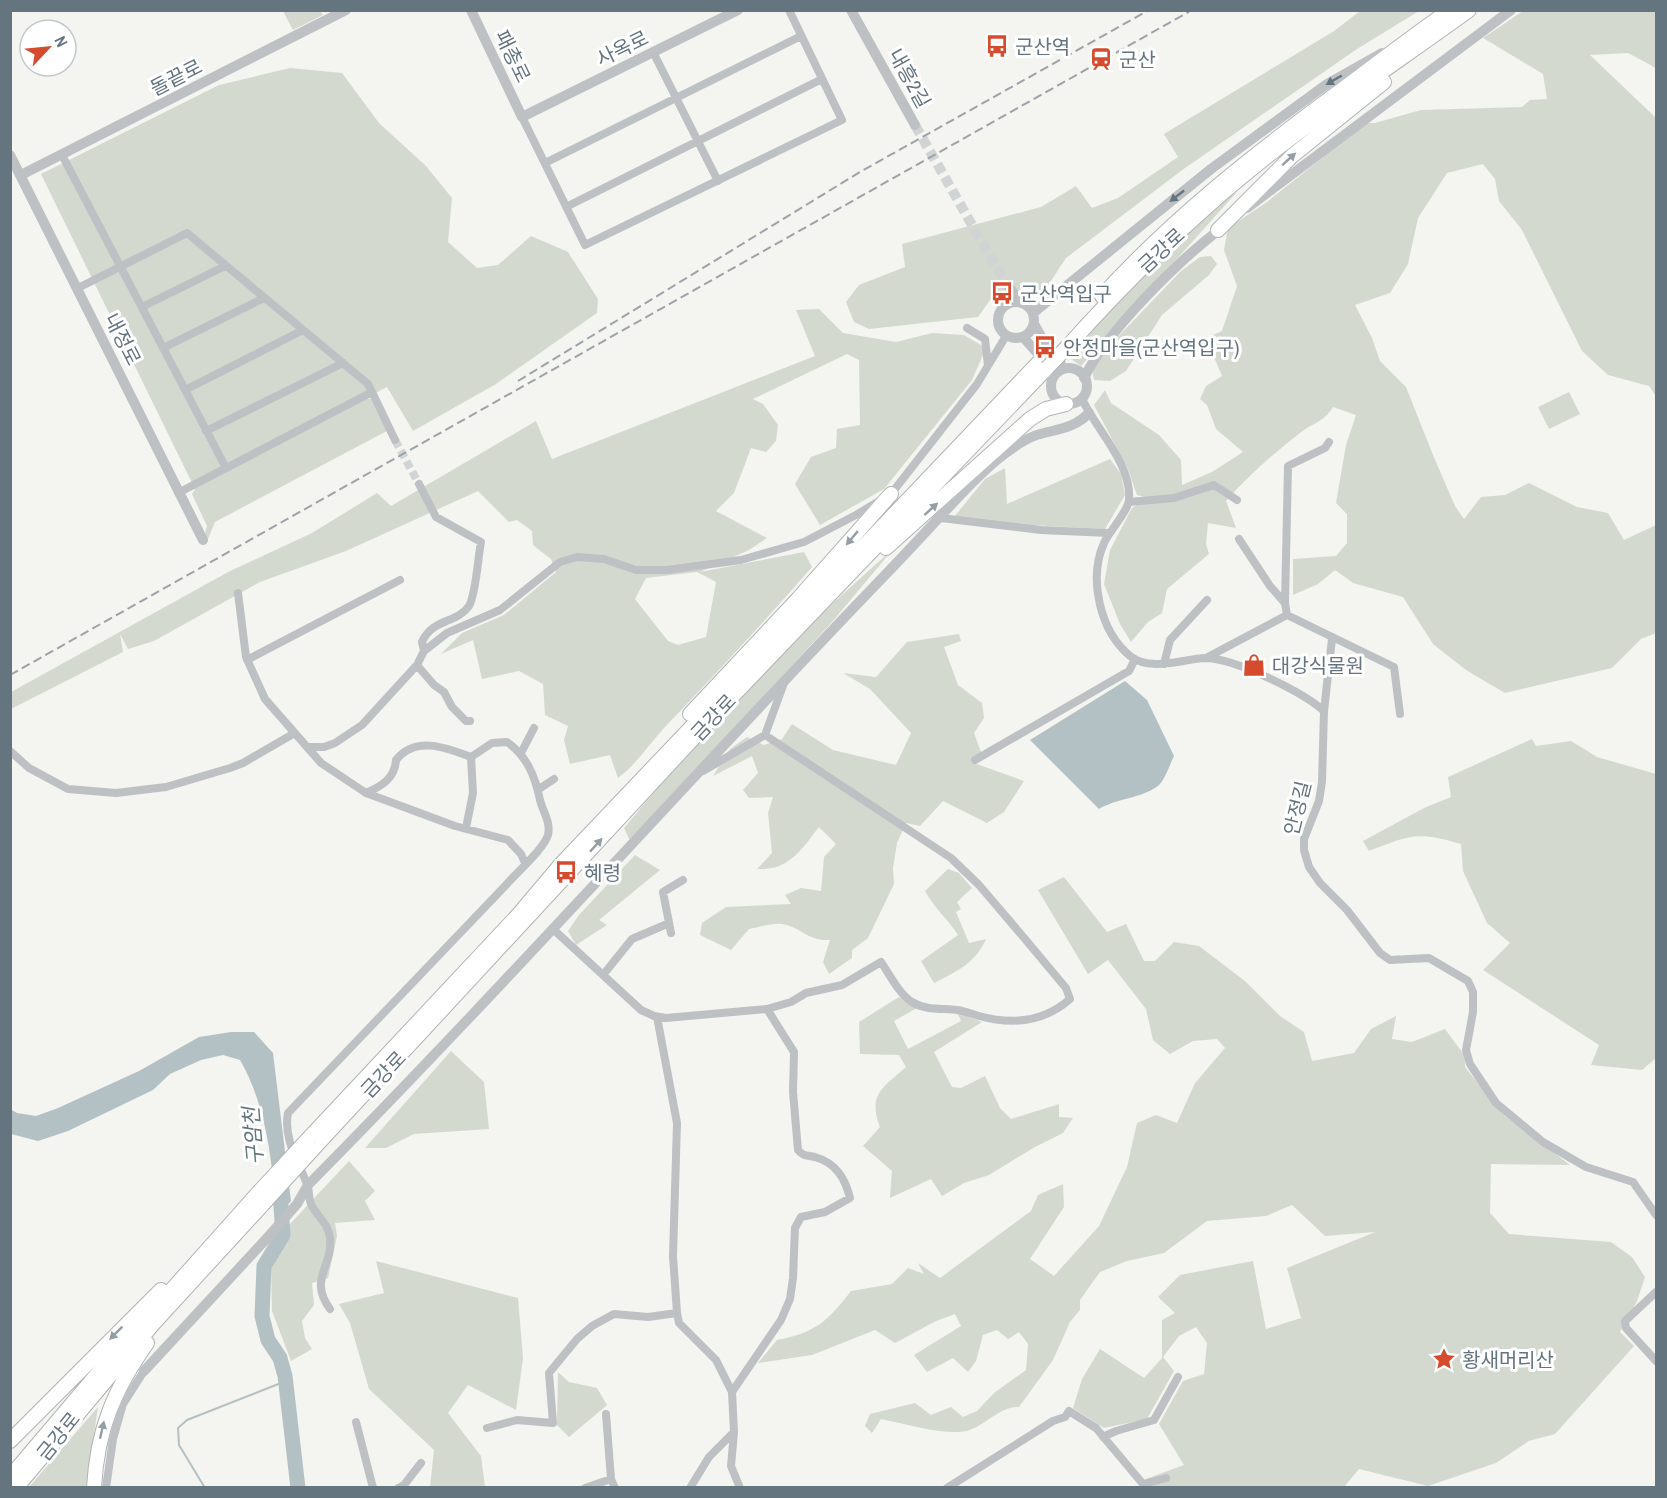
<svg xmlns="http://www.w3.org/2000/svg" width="1667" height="1498" viewBox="0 0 1667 1498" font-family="'Archivo Narrow','Noto Sans KR',sans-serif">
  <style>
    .green { fill: #d4d9d0; fill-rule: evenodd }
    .water { fill: #b4c1c4 }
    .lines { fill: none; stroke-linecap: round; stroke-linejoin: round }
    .stream { stroke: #b4c1c4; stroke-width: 2 }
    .river { stroke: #b4c1c4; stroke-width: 15 }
    .minor-tunnel { stroke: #d0d4d4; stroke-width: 8; stroke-dasharray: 8 4; stroke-linecap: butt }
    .tertiary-tunnel { stroke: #d0d4d4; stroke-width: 10; stroke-dasharray: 10 5; stroke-linecap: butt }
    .trunk-casing { stroke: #b0b4b6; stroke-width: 16 }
    .minor { stroke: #bdc1c4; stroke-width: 8 }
    .tertiary { stroke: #bdc1c4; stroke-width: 10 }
    .trunk { stroke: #fff; stroke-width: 14 }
    .rail { stroke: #9da3a8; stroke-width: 2; stroke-dasharray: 9 4.5; stroke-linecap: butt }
    .trunk-bridge-casing { stroke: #b0b4b6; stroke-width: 16; stroke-linecap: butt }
    .trunk-bridge { stroke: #fff; stroke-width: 14 }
    .oneway { fill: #65757f }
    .oneway2 { fill: #939ea5 }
    .labels { text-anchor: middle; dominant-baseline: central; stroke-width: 6; stroke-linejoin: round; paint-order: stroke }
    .poi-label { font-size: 20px; fill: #65757f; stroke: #fff; text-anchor: start }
    .street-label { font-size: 20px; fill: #65757f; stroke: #fff }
    .water-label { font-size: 21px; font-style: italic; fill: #61777d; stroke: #fff }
  </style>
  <rect width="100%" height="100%" fill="#f4f4f0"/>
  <path class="green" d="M283,11H320L323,15L293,30Z
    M1360,11H1419L1357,49L1185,168L1066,258L1045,290L995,293L978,317L869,329L854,322L846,302L859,285L905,267L902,244L1041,207L1076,186L1092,208L1118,198L1178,157L1164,134L1334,31Z
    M1523,11H1656V68L1628,53L1590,55L1656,118V396L1649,386L1608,375L1582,351L1522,230L1499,201L1495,179L1483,164L1447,173L1418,218L1408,264L1390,293L1355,305L1372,338L1380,361L1406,387L1433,455L1455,506L1464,519L1481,497L1505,495L1529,483L1577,507L1608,513L1624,540L1656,525V633L1641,639L1612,668L1505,693L1466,670L1433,644L1403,597L1353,583L1335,570L1318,584L1293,595V559L1336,556L1347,543V514L1336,503L1346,445L1356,415L1333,407C1323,423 1314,422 1300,433C1274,453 1248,476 1226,501L1236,528L1208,523L1206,544L1209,554L1167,589L1162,613L1148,622L1131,642L1120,624L1104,584L1110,550L1132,508L1149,498L1137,495L1128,469L1094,405L1105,390L1111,403L1159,435L1181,460L1182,485L1212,472L1243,452L1216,429L1207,405L1200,399L1206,386L1222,376L1206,338L1222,331L1237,286L1224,250L1228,228L1267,202L1366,123H1375L1421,110L1522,107L1530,100L1547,99L1543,74L1483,38Z
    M290,68L342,73L379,123L426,166L452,198L448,242L477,268L498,265L531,236L568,252L598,299L597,313L496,384L413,431L387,387L366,398L371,399L387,431L215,522L208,539L205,533L207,526L192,494L195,489L41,174L219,85Z
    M1236,193L1081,366L1068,357L1123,293L1220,201Z
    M1211,256L1217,264L1209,275L1162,315L1126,371L1110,381L1094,380L1092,369L1112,343L1181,271L1200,257Z
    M819,309L843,333L896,342L932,333L964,335L986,348L972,380L884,489L820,525L795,484L811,457L836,448L837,429L860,425L859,360L847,354L753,399L763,404L778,425L776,441L766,452L751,448L734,493L716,511L767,538L749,550L700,572L804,552L812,567C764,622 715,675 665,727C649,744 637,764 618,778L610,755L570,764L564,740L568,726L545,715L543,684L519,671L482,679L473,640L441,654L462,633L504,615L556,572L551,559L533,545L532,531L517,520L509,522L478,491L346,551L260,582L154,641L128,649L120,634L123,652L11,709V692L230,571L312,533L377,493L391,506L536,421L552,459L815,356L796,310ZM697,572L716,582L706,637L678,645L668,641L635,599L646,578Z
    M1569,392L1580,414L1549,429L1538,407Z
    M1110,459L1121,474L1125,495L1105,529L1011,524L954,517L985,479L1005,468L1007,504Z
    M895,547L832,622L630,841L624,828L681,760L803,630Z
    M959,634L961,641L944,647L958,685L982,703L984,718L974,733L981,752L971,762L1024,781L1004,812L987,823L943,801L920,826L906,823L897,843L893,868L894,884L868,938L852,950V958L829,974L823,962L830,940C806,941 804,928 782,924C772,923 759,927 749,929L731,950L700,935L702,923L726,907L791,904L785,895L801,888L821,891L824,857L836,844L819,827C801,850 789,871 757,869L772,853L768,813L773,797L749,798L743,790L758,773L752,756L713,776L730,749L747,737L764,745L782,739L792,724L833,750L896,765L911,733L870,689L843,673L876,677L907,642Z
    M1532,739L1536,746L1571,741L1597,757L1656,774V1058L1642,1070L1591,1065L1599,1045L1483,970L1510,943L1487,923L1463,871L1461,844C1417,831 1410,835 1369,851L1363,841L1424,808L1451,797L1448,777Z
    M635,855L660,870L599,920L607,925L576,945L568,931L579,915Z
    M948,869L959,873L972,888L957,902L961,909L956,912L969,943L986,939C976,963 956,972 934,983L921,961L958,935C948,919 934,908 925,891Z
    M1064,877L1107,932L1126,924L1144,961H1155L1174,942L1199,946L1245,981L1280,1016L1304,1032L1312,1061L1354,1053L1371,1029L1396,1016L1392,1039L1412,1042L1445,1029L1465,1056V1067L1505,1116L1570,1165L1491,1164L1490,1213L1509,1234L1611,1242L1632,1257L1645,1277L1637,1301L1620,1332L1634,1346L1555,1434L1529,1441L1496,1463L1428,1486L1359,1469L1344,1487H1141L1146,1479L1184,1465L1159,1424L1183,1381L1204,1374L1207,1343L1196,1327L1179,1336L1163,1357L1174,1371L1147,1419L1104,1428L1073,1408L1082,1379L1100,1349L1144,1378L1162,1358V1320L1175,1313L1158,1297L1180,1275L1253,1261L1266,1329L1301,1318L1287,1268L1375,1232L1325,1236L1292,1205L1266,1216L1207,1221L1164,1253L1127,1261L1100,1272L1080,1300V1310L1070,1322L1053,1360L1019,1407C997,1406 982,1431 960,1432C935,1433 906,1424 881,1419L872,1433L865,1426L870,1414L915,1403L931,1415L951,1407L963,1417L977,1411L994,1393L1026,1370L1028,1344L1019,1332L1008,1339L997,1330L983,1335L976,1361L968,1372L953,1358L927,1372L914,1355L961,1326L955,1314L936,1321L895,1343L875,1330L812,1355L758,1363L777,1340C815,1333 828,1321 851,1291L892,1284L908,1268L924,1274L918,1263L940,1278L1031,1211L1038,1195L1063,1184L1064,1207L1030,1259L1054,1276L1099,1226L1127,1167L1137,1123L1156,1115L1177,1123L1195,1083L1225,1048L1217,1039L1193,1041L1170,1054L1153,1040L1146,1009L1108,960L1088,974L1038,890Z
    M899,997L917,1008L894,1021L908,1049L961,1021L957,1012L982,1022L934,1052L952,1087L961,1088L985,1076L1000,1108L1011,1119L1059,1104V1117L1073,1118L1063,1133L1035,1147L989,1175L964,1183L942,1196L931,1179L890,1198L892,1171L863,1146L880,1127C867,1094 884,1087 906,1067L899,1055L860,1054L859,1022Z
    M451,1051L484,1082L489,1129L414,1134L386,1148H365Z
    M349,1161L375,1191L365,1201L375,1220L335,1223L337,1236L328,1278L312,1283L314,1305L302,1321L305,1338L312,1349L291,1361L272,1311L271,1265L287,1238L289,1225Z
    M376,1261L518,1298L523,1358L516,1410L468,1385L448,1413L481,1456L485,1487H430L434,1450L369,1389L350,1323L339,1304L384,1293Z
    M558,1372L569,1382L597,1388L607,1405L569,1437L557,1425Z
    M98,1407L86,1487H29Z"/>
  <path class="water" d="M1125,681L1147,700L1174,756C1170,764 1165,780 1158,786C1140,799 1117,798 1099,809L1030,740Z
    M231,1032H254L273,1053L291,1201L276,1218C273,1165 267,1107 240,1060L223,1055L201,1060L170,1074L153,1090L68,1131L38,1141L11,1134L10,1109L17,1113L36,1116L58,1108L139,1071L199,1037Z"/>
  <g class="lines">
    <path class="stream" d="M205,1488L179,1445L178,1428L187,1420L286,1381"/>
    <path class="river" d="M280,1192L283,1235L264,1266L262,1316L268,1340L280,1358L285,1376L298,1488"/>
    <path class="minor-tunnel" d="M395,440L419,484"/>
    <path class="tertiary-tunnel" d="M915,125L996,267L1009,287"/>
    <g class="trunk-casing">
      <path id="trunk" d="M1218,230L1292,156L1384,82
        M1102,296C1172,219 1252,156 1336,94C1374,66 1411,37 1450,10
        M1068,346C1113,296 1159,249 1210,204C1290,133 1382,73 1469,10
        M886,548L1030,419L1046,409L1066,404
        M690,714L797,600L891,494
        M310,1137L519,914L562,863L1040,361
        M313,1149L726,703L1047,368
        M10,1441L161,1290
        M10,1477L110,1359L259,1192
        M16,1488L153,1324L263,1204
        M94,1488C97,1430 114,1390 147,1343"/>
    </g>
    <path class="minor" d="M653,52L718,181
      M522,117L585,245L842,120L789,10
      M62,155L226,468
      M545,163L801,36
      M566,207L822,79
      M78,288L187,233L368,384L372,392L178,493
      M142,307L225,266
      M967,328L985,339L988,365
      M163,348L264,298
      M185,390L303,330
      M372,392L395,440
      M1082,399C1096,429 1132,464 1129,500C1128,511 1109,532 1104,543C1088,579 1100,631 1130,656C1150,672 1183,659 1205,658C1234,658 1303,692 1324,711L1322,782L1319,801L1304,839V850L1309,867L1320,883L1347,910L1380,953L1390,960L1429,958L1468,981L1473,992V1012L1466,1050L1470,1064L1496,1103L1543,1142L1586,1167L1633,1182L1656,1215
      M206,431L343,363
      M419,484L436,517L481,542C478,557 476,594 469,606C456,624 433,618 422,642L424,651
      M1129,502L1174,498L1214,485L1237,500
      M941,518L1041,530L1109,533
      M1239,539L1270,586L1285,603
      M238,593L246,657L265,699L321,763L366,793L455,826L508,840L521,854L525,863
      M1287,615L1394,667L1400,714
      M1206,658L1287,615L1285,603L1288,466L1325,448L1329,442
      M247,660L400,580
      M1164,664L1170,640L1207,600
      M417,665L434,685L444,692L452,707L466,721H470
      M1324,711L1332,639
      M308,747H324L335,743L362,725L417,665L424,651L447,633L500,610L560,562L577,557L604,559L636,570H667L741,560L804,542L856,515L891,494L977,384L1006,336
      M10,751L29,768L68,789L116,793L166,787L230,768L243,763L293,734
      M521,753L534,728
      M975,760L1129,671L1135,659
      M703,771L765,735
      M539,789L554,779
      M466,828L473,793L471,757
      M554,930L641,1010L654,1016L666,1018L767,1009L794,1052L793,1092L798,1150C804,1157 807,1155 815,1157C836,1163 845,1178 850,1198L825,1212L801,1217L795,1228L793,1278L790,1299L781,1320L732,1392L734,1432L709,1457L690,1488
      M671,933L663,892L683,880
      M603,975L632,939L667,924
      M767,1009L791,1002L806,993L842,985L881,962C890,975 899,994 912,1002C927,1011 942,1008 957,1010C965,1011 972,1014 979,1016C1012,1025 1044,1022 1070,999L1066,988L1025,939L979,885L951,858L765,735L784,683
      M657,1017L677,1123L673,1256L677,1313L679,1323L716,1360L732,1392
      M1656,1292L1625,1321L1626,1328L1656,1361
      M330,1309C308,1279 333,1267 330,1238C329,1225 318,1217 312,1206C308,1200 310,1191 307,1184C298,1161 283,1138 288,1113L506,885C516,873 544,849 548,835C551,822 543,812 540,800C535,776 527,756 507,742L492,743L471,757C447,748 416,735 396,760C395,778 382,786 366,793
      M606,1414L611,1479L615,1488
      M356,1422L373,1488
      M487,1428L517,1420L553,1423L549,1373L577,1339L592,1326L614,1314L648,1317L677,1313
      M734,1432L731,1466L740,1488
      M1103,1437L1116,1431L1154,1420L1178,1377
      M106,1488L113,1439L123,1404L144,1371
      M398,1488L404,1485L421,1463
      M585,1488L611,1479
      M947,1488L1053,1421L1065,1417L1069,1411L1096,1428L1143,1484L1166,1478"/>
    <path class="tertiary" d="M471,10L522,117L738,10
      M851,10L915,125
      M10,155L203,540
      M21,175L346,10
      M1247,208L1511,10
      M1009,287L1021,302
      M998 320a18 18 0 1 1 36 0a18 18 0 1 1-36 0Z
      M1033,313L1211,169L1327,84L1382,53
      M1034,324L1046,345L1061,364
      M1023,337L1047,364
      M1051 386a18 18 0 1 1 36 0a18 18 0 1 1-36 0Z
      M1084,378C1107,331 1180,259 1223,227
      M144,1371L268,1237L297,1204L308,1185C506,985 693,774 888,572C915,544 941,515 968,487C986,469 1010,446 1034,436C1054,429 1073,430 1089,413"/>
    <use href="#trunk" class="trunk"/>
    <path class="rail" d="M518,381L860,172L1149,10
      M10,675L1192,10"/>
    <g class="trunk-bridge-casing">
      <path id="trunk-bridge" d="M1047,368L1068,346
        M259,1192L310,1137
        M263,1204L313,1149"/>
    </g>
    <use href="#trunk-bridge" class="trunk-bridge"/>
  </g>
  <defs><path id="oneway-solid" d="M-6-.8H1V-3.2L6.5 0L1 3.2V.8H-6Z" transform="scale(1.5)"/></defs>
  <g class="oneway">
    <use href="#oneway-solid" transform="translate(1334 80) rotate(150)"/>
    <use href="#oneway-solid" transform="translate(1177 196) rotate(142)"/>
  </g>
  <g class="oneway2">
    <use href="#oneway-solid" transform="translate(1289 159) rotate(-42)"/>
    <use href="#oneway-solid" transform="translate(931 509) rotate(-42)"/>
    <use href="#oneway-solid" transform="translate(852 538) rotate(130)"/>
    <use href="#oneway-solid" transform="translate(596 845) rotate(-48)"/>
    <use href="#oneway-solid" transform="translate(116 1333) rotate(135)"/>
    <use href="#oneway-solid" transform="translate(102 1430) rotate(-77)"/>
  </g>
  <defs>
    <g id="bus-bare" transform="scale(1.8)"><path d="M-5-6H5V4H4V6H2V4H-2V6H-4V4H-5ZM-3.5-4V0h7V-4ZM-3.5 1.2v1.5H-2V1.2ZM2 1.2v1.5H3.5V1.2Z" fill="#d64b2e" stroke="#fff" stroke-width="2.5" paint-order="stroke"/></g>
    <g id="station-bare" transform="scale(1.8)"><path d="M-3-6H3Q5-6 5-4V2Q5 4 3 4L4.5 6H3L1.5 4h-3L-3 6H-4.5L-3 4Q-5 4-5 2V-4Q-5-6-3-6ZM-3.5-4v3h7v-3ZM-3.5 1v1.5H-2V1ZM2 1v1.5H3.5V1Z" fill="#d64b2e" stroke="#fff" stroke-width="2.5" paint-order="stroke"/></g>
    <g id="shop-bare" transform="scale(1.8)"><path d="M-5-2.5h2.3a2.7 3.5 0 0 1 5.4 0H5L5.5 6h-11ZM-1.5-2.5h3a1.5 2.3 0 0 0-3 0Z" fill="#d64b2e" stroke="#fff" stroke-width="2.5" paint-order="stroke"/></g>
    <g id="sight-bare" transform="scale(1.8)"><path d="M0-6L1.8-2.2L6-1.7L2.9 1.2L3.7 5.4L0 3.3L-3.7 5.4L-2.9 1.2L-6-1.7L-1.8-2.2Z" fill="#d64b2e" stroke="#fff" stroke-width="2.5" paint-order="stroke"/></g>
  </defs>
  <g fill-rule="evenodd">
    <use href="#bus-bare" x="997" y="46"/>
    <use href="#station-bare" x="1101" y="59"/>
    <use href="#bus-bare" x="1002" y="293"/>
    <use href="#bus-bare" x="1045" y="347"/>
    <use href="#shop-bare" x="1254" y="665"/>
    <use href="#bus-bare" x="566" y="872"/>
    <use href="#sight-bare" x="1444" y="1359"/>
  </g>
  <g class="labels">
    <g class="poi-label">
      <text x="1015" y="46">군산역</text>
      <text x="1119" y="59">군산</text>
      <text x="1020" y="293">군산역입구</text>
      <text x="1063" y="347">안정마을(군산역입구)</text>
      <text x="1272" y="665">대강식물원</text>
      <text x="584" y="872">혜령</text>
      <text x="1462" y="1359">황새머리산</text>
    </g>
    <g class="street-label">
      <text transform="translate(622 48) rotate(-26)">사옥로</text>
      <text transform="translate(513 56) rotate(64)">패총로</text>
      <text transform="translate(176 77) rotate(-27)">돌끝로</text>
      <text transform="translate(910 78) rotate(61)">내흥2길</text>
      <text transform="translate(1161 250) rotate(-43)">금강로</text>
      <text transform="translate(123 339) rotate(63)">내정로</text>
      <text transform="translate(713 717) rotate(-47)">금강로</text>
      <text transform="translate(1297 808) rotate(-76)">안정길</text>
      <text transform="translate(383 1074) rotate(-47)">금강로</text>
      <text transform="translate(58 1436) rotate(-51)">금강로</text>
    </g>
    <g class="water-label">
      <text transform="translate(253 1136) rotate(-95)">구암천</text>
    </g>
  </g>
  <rect width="1667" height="1498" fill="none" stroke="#65757f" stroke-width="24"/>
  <g transform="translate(48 48) rotate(64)"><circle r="28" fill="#ffffff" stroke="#c1c8cc" stroke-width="1.5"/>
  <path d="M0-4.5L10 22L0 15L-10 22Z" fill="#d64b2e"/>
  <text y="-9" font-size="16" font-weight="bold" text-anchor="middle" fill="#65757f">N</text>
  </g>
</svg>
